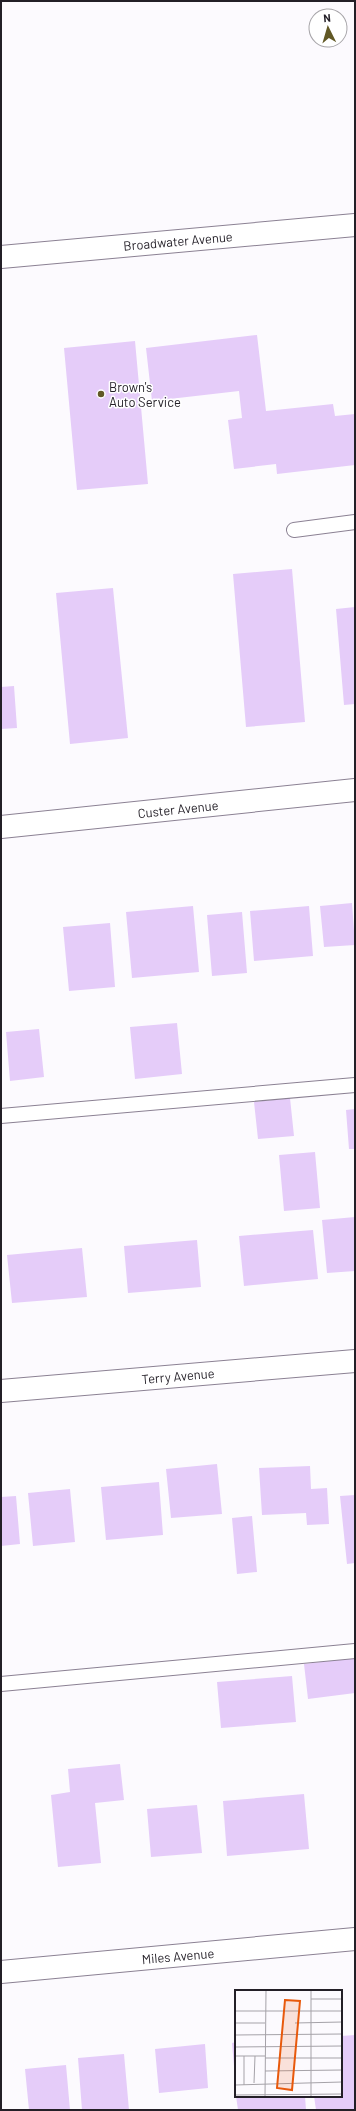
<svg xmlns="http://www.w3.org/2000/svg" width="356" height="2111" viewBox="0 0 356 2111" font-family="Barlow,sans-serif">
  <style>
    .building { fill: #e5ccf9 }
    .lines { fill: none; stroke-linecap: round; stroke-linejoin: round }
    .service-casing { stroke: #8b8193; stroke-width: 16 }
    .minor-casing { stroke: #8b8193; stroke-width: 24 }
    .secondary-casing { stroke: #8b8193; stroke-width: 24 }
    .service { stroke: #fff; stroke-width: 14 }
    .minor { stroke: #fff; stroke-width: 22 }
    .secondary { stroke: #fff; stroke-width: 22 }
    .poi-dot { fill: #615825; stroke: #fff; stroke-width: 1.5 }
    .labels { text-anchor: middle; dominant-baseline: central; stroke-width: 3; stroke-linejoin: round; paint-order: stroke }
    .street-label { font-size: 13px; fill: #231f27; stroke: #fff }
    .poi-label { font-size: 13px; fill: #231f27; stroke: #fff; text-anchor: start }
    .inset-road { fill: none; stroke: #a5a2a8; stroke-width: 1 }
    .view { fill: #e8590c; fill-opacity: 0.15; stroke: #e8590c; stroke-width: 2 }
    .inset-edge { fill: none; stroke: #231f27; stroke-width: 2 }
  </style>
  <rect width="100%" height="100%" fill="#fcfafe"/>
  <path class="building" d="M257,335L266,411L333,404L335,416L355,414V465L277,474L276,464L234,469L228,420L242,418L239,391L152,401L146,348Z
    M135,341L148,484L77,490L64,348Z
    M292,569L305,722L246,727L233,574Z
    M113,588L128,738L70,744L56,593Z
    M355,607V704L344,705L336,609Z
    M14,686L17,728L1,729V687Z
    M352,903L355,945L324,947L320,906Z
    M193,906L199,972L132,978L126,912Z
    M309,906L313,956L254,961L250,911Z
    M242,912L247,973L212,976L207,915Z
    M110,923L115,987L69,991L63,927Z
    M177,1023L182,1074L135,1079L130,1027Z
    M39,1029L44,1077L10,1081L6,1032Z
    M290,1098L294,1136L258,1139L254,1102Z
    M355,1109V1149H349L346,1110Z
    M315,1152L320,1208L284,1211L279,1155Z
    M355,1217V1271L327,1273L322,1220Z
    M313,1230L318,1279L244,1286L239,1236Z
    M197,1240L201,1287L128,1293L124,1246Z
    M82,1248L87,1297L12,1303L7,1255Z
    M217,1464L222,1514L171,1518L166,1469Z
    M310,1466L311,1489L327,1488L329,1524L307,1525L306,1513L262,1515L259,1468Z
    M159,1482L163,1535L106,1540L101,1487Z
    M70,1489L75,1542L33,1546L28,1493Z
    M355,1495V1563L347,1564L340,1496Z
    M16,1496L20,1544L1,1546V1497Z
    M252,1516L257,1572L237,1574L232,1518Z
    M355,1658V1693L308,1699L304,1664Z
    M292,1676L296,1722L221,1728L217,1682Z
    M120,1764L124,1800L95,1803L101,1863L58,1867L51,1795L70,1792L68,1769Z
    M304,1794L309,1849L227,1856L223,1801Z
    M197,1805L202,1853L151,1857L147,1809Z
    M355,2035V2110H316L314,2096H341V2036Z
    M236,2042V2078H235L232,2043Z
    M205,2044L208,2088L159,2093L155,2049Z
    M124,2054L129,2110H82L78,2058Z
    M66,2065L70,2110H29L25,2069Z
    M236,2096H305L306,2110H238Z"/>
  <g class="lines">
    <g class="service-casing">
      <path id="service" d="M294,530L355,522
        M1,1116L355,1085
        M1,1684L355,1651"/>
    </g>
    <g class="minor-casing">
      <path id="minor" d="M1,827L355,790
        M1,1391L355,1361
        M1,1972L355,1939"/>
    </g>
    <g class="secondary-casing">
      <path id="secondary" d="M1,257L355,225"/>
    </g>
    <use href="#service" class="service"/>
    <use href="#minor" class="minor"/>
    <use href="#secondary" class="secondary"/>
  </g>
  <circle class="poi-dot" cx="101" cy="394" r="4"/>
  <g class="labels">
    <g class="street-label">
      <text transform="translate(178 241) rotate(-5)">Broadwater Avenue</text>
      <text transform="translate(178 809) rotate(-6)">Custer Avenue</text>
      <text transform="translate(178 1376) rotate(-5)">Terry Avenue</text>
      <text transform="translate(178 1956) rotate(-5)">Miles Avenue</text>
    </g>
    <g class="poi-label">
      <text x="109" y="387">Brown's<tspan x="109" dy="15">Auto Service</tspan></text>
    </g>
  </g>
  <g transform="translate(235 1990)">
    <rect width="107" height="107" fill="#fcfafe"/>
    <path class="inset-road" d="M76,0V107M76,9H107M0,21H107M0,33H30M60,33L107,32M0,45L107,44M0,57L107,56M0,66H30M30,68H107M30,81L107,80M19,93L20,66M0,95L107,92M9,95V66M0,105L107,104M30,107L31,0"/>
    <path class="view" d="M50,10L65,11L57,100L42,98Z"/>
    <rect width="107" height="107" class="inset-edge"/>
  </g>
  <rect width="356" height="2111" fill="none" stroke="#231f27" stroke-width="4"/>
  <g transform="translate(328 28) rotate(355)"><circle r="19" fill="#ffffff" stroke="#a7a5a9"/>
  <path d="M0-3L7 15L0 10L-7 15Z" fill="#615825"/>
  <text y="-6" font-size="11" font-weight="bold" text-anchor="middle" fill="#231f27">N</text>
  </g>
</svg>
